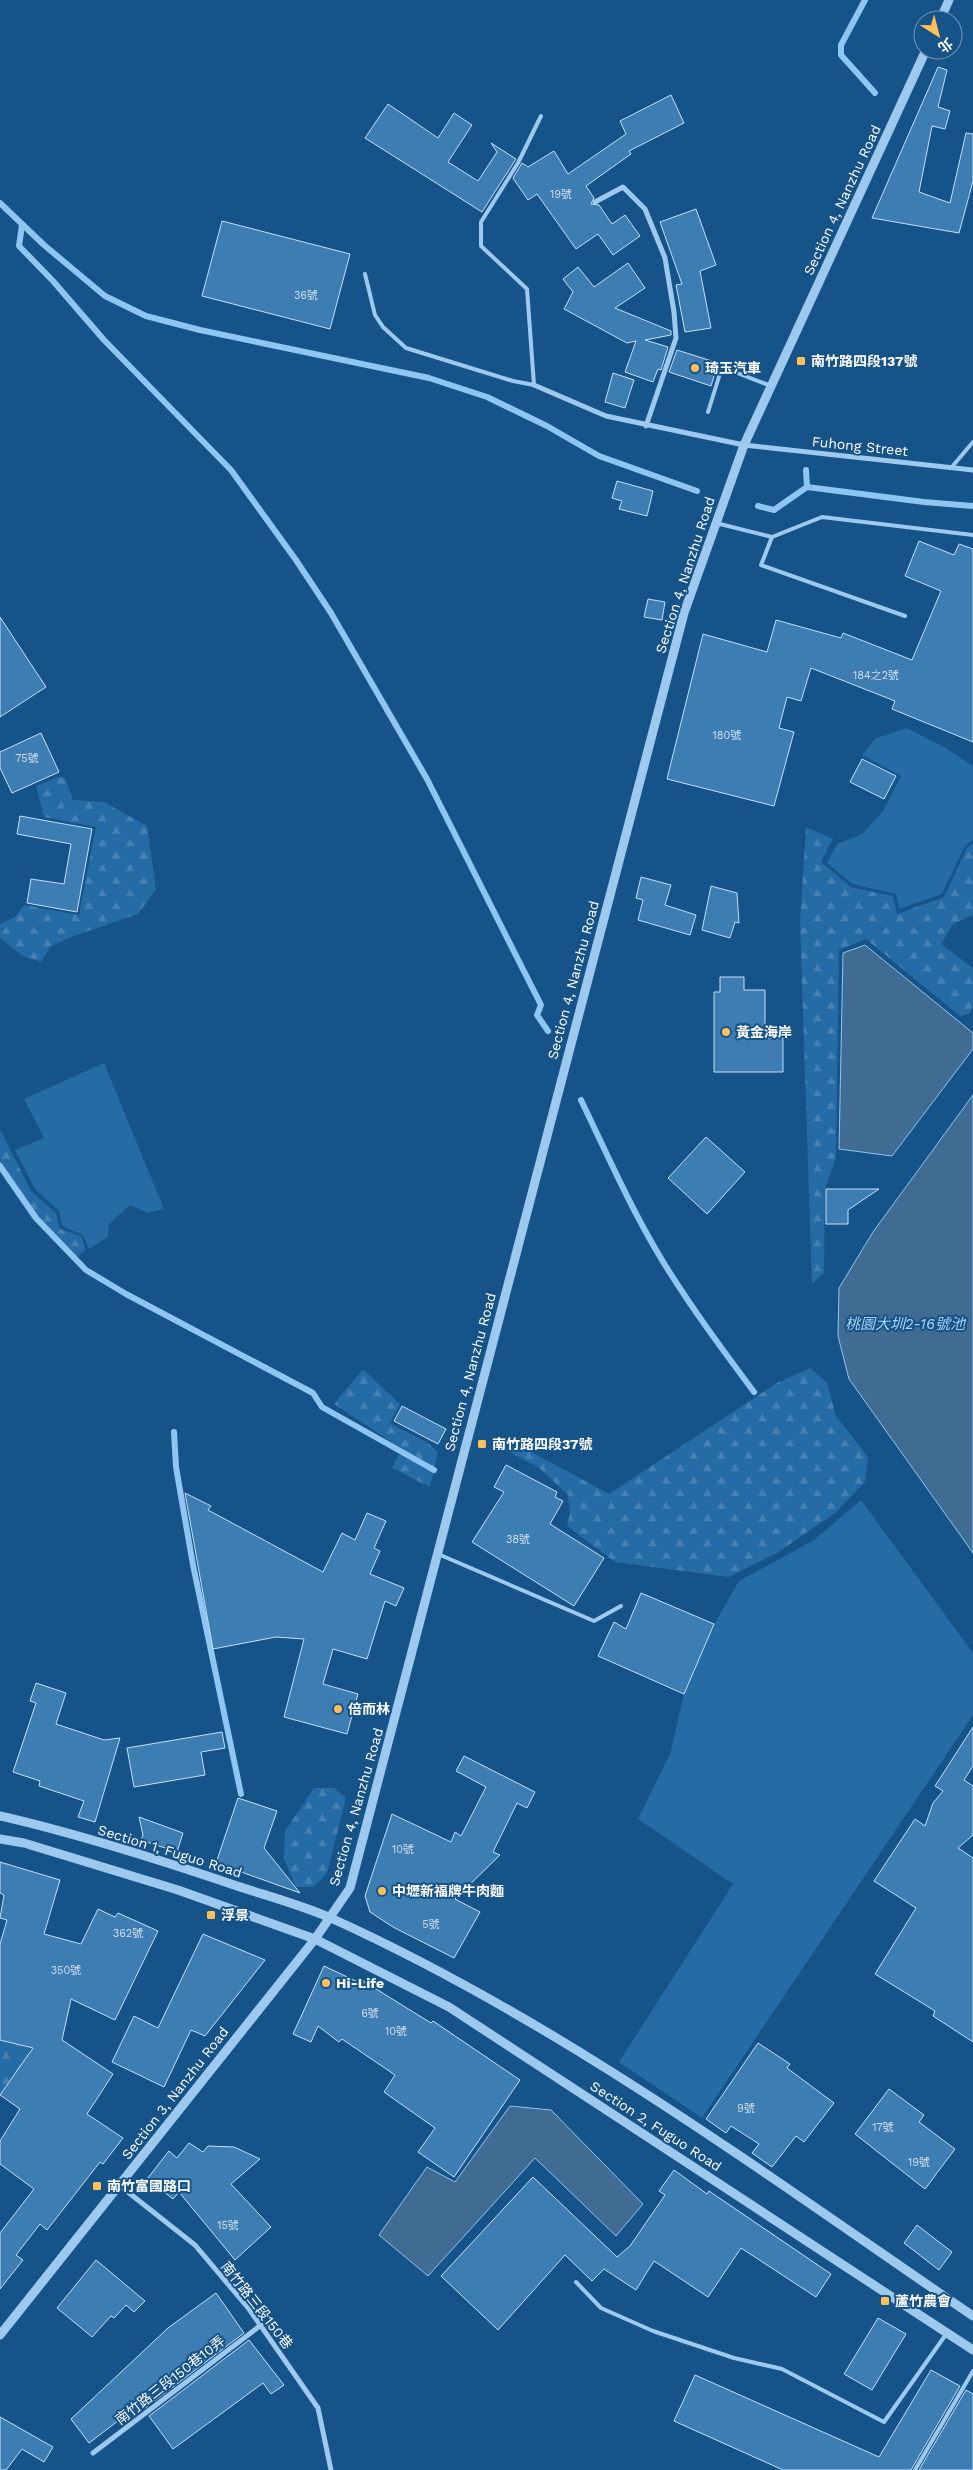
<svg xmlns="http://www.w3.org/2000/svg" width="973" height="2470" viewBox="0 0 973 2470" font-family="'Work Sans','Noto Sans TC',sans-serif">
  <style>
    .green { fill: #256ba6 }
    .forest { fill: url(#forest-firs) }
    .water { fill: #406c93; stroke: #8fc6f1 }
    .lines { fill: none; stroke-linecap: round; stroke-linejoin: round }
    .stream { stroke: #8fc6f1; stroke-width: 6 }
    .building { fill: #3e7db2; stroke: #c3e1fa }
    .service { stroke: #9dc9ee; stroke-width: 4 }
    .minor { stroke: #9dc9ee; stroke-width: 5 }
    .tertiary { stroke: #9dc9ee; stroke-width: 9 }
    .poi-dot { fill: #ffc05a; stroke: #165388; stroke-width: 2 }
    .labels { text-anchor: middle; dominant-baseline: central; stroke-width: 4; stroke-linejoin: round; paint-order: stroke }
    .number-label { font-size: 11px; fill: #cfdeec }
    .street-label { font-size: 14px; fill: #fff; stroke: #165388 }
    .poi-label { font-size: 14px; font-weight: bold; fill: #fff; stroke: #165388; text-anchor: start }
    .water-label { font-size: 15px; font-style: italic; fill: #a9d3f6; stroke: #165388 }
  </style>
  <defs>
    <pattern id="forest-firs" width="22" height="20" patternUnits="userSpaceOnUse" patternTransform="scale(1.25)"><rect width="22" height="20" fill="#256ba6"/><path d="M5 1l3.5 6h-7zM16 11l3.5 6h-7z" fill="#4681b3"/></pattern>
  </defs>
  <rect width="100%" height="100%" fill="#165388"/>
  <path class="green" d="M907,728L944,747L973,766V839L965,846L942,894L899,909L896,894L852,884L827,863L837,844L862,834L883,811L901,776L862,755L876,738Z
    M104,1063L164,1209L148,1213L130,1205L109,1224L108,1237L89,1249L83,1235L62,1226L59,1211L35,1189L15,1150L44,1138L24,1099Z
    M861,1500L973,1653V1715L702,2118L619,2062L733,1884L638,1819L670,1754L684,1694L714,1624L739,1581L814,1540Z"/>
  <path class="forest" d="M58,777L65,778L73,800L104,802L147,826L156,889L138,914L71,937L51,946L41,962L23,956L0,938V924L15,917L24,905L79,915L96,827L44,817L36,786Z
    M806,827L833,839L821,862L851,887L893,896L897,914L944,897L967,848L973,843V915L953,924L941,944L973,968V1005L970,1013L960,1016L866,939L839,950L836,1157L825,1189L824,1273L812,1284L800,922Z
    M0,1129L31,1191L56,1213L60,1229L81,1236L86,1250L72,1260L32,1219L0,1172Z
    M810,1368L827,1383L836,1416L868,1457L865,1482L835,1513L780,1551L729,1577L615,1562L567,1526L570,1513L568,1495L538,1467L495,1445L498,1434L609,1494L777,1383Z
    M363,1369L400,1404L390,1423L428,1443L438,1452L430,1487L392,1468L402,1449L334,1404Z
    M314,1788H334L346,1798L327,1873L314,1887H296L284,1859L285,1831Z
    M0,2040L30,2048L29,2055L0,2095Z"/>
  <path class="water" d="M865,945L973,1033V1049L892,1156L839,1149L843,953Z
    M973,1095V1553L849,1379L838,1336L839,1288L873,1232Z
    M510,2106L551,2110L643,2204L616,2236L535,2158L428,2276L379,2235L427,2167L455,2182Z"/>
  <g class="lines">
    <path class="stream" d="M865,0L841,45V55L875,93
      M0,203L44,245L105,296L146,316L200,330L429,378L487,397L547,426L599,456L697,491
      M22,225L19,246L53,281L104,340L231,470L296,560L331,613L427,779L541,1005L537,1015L548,1031
      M806,470L807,487
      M758,506L774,510L807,487L924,502L973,506
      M581,1100C607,1154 631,1209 662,1260C690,1306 722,1349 754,1392
      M0,1166L36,1218L86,1270L126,1294L313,1393L322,1407L434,1470
      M174,1432L176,1467L193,1565L241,1794"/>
  </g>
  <path class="building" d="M938,67L947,70L938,107L950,111L945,129L932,126L919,192L950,203L966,133L973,134V181L959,233L872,218Z
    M671,95L684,123L629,151L631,154L586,186L594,198L591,204L599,205L612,224L625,215L640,236L613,255L598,234L576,249L537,194L528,200L513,178L522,163L528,167L554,151L568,174L626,134L620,121Z
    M388,104L438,138L454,113L472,125L448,162L478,181L497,152L491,143L516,159L482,212L365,138Z
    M696,209L716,265L700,271L711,328L685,332L676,285L682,284L660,222Z
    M222,221L350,254L330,329L202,296Z
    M628,263L645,288L615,308L671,331V335L645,340L668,347L661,370L658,369L653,382L625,372L636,341L627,343L564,309L573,292L563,279L578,267L594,287Z
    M677,350L718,363L711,386L669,372Z
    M613,373L634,380L625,408L605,402Z
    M617,481L653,491L647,516L619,509L622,501L612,498Z
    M919,541L954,555L959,544L973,549V742L892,709L895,701L811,668L801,701L787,697L779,728L794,732L774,806L667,779L703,634L767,652L776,620L841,638L843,633L912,660L941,591L905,576Z
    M648,599L665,602L662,620L644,617Z
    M0,617L46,687L0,717Z
    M41,733L59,772L12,793L0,768V752Z
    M862,759L896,776L884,799L850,782Z
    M20,816L92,829L77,912L27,903L31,879L64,884L71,844L17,834Z
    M641,877L671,885L665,905L696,915L690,935L638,920L643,900L636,898Z
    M711,886L737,893L739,923L735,922L730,938L702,930Z
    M720,977H744V990H765V1038H783V1072H714V992H720Z
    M706,1137L745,1172L707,1214L668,1178Z
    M826,1189H879L848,1210V1224H826Z
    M402,1406L446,1429L438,1444L394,1421Z
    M506,1465L557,1492L555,1497L563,1501L550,1524L604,1558L574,1606L472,1542L504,1492L494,1487Z
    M185,1493L211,1506L208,1510L323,1572L342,1533L355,1540L367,1513L386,1521L374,1548L380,1551L370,1574L404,1588L396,1606L385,1601L367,1659L333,1649L323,1684L358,1694L347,1734L284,1717L304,1639L276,1637L213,1649Z
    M641,1593L714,1624L684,1694L598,1656L614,1622L626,1629Z
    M36,1683L66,1693L56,1724L104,1740L120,1738L95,1822L78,1817L84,1801L39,1786L40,1781L13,1772L36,1703L30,1701Z
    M973,1727V1766L964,1780L973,1786V1835L958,1848L973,1858V2042L933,2016L935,2011L875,1974L916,1908L874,1881L915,1819L925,1826L933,1803L943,1791L935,1786Z
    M222,1732L225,1748L201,1752L205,1775L134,1787L127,1748Z
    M464,1756L535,1792L527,1808L517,1803L493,1852L500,1855L455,1899L480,1912L454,1958L393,1927L370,1912L365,1896L392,1814L451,1842L455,1832L461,1836L486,1787L456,1771Z
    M238,1798L277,1811L264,1848L300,1893L216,1863Z
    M139,1817L183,1833L177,1852L141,1840L143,1835Z
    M0,1862L60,1880L44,1934L81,1944L98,1909L115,1917L118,1913L158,1931L115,2020L71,1999L62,2040L113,2074L87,2114L123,2138L103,2164L100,2162L47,2230L40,2224L16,2255L23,2260L0,2289V2233L34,2189L0,2164V2141L20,2109L0,2095L33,2048L0,2040V1944L7,1920L0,1918L4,1895L0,1893Z
    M203,1934L265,1960L205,2036L191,2030L164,2087L112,2062L134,2016L158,2028Z
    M324,1966L358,1982L360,1979L431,2023L433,2021L520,2080L454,2177L418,2152L435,2128L384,2092L395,2075L342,2039L339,2042L318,2026L311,2042L293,2034Z
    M758,2043L790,2064L787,2068L834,2103L804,2142L796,2136L772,2167L752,2153L759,2144L731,2126L726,2133L706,2119Z
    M889,2089L924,2115L919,2122L955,2149L925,2189L855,2134Z
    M189,2143L203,2152L208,2146L234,2147L260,2159L231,2184L271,2227L235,2260L179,2192L173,2199L147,2179L169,2151L177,2158Z
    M674,2170L707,2194L709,2191L831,2274L816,2297L741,2248L708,2297L654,2261L636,2290L604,2269L592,2281L565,2255L498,2330L441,2276L533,2177L617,2257L630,2246L665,2195L659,2191Z
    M917,2225L952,2252L939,2270L904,2243Z
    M96,2260L145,2301L134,2312L126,2305L114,2318L111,2316L92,2337L57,2308Z
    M216,2293L244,2333L144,2409L140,2404L89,2443L71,2419L168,2328Z
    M878,2318L906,2334L872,2390L844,2374Z
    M249,2340L284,2385L271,2394L263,2383L173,2449L149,2416Z
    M931,2370L960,2386L911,2470H783L674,2421L695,2375L879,2457Z
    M966,2390L973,2394V2470H919Z
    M0,2417L53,2447L44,2462L22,2449L6,2470H0Z"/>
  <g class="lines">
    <path class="service" d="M365,274L375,315L383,327L406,348L513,381L534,385L527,289L481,246V222L518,163L541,116
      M708,412L722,367L771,386
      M951,468L973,442
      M716,523L772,537L822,517L973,535
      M772,537L761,565L905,616
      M438,1554L594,1621L621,1606
      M576,2282L601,2308L653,2331L734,2358L782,2369L884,2422L947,2333
      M915,2470L973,2371"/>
    <path class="minor" d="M595,202L623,187L645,209L665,258L674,312L676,338L646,426
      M534,385L606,416L744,445L973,470
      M119,2185L195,2245L249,2309L318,2408L331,2470
      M93,2453L261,2325"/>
    <path class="tertiary" d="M940,20L949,0
      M0,1816C79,1834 157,1859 234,1885C267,1896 302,1905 333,1919C562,2023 766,2175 973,2316
      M0,1839L24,1843L178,1890L315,1939L449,2007L973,2350
      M0,2335L315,1939L350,1888L684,613L744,445L926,50"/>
  </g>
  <g class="poi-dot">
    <rect x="796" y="356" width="10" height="10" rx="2.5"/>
    <circle cx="695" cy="368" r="5"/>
    <circle cx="726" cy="1032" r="5"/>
    <rect x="477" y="1439" width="10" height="10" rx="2.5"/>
    <circle cx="338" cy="1709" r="5"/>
    <circle cx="382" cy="1891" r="5"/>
    <rect x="206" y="1910" width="10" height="10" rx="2.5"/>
    <circle cx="326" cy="1983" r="5"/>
    <rect x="92" y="2181" width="10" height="10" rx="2.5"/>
    <rect x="880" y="2296" width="10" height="10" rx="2.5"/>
  </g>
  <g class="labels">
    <g class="number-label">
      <text x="561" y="194">19號</text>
      <text x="306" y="295">36號</text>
      <text x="876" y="675">184之2號</text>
      <text x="727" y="735">180號</text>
      <text x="27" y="758">75號</text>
      <text x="518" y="1539">38號</text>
      <text x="403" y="1849">10號</text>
      <text x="431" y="1924">5號</text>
      <text x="128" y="1933">362號</text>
      <text x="66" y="1970">350號</text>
      <text x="370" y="2013">6號</text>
      <text x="396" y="2031">10號</text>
      <text x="746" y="2108">9號</text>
      <text x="883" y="2127">17號</text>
      <text x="919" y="2162">19號</text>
      <text x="228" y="2225">15號</text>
    </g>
    <g class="street-label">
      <text transform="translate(842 200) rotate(-65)">Section 4, Nanzhu Road</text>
      <text transform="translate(860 446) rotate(6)">Fuhong Street</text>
      <text transform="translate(685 575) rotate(-72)">Section 4, Nanzhu Road</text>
      <text transform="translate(573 980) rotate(-75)">Section 4, Nanzhu Road</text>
      <text transform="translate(470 1372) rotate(-75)">Section 4, Nanzhu Road</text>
      <text transform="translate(356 1807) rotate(-74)">Section 4, Nanzhu Road</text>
      <text transform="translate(170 1851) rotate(17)">Section 1, Fuguo Road</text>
      <text transform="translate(175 2093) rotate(-52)">Section 3, Nanzhu Road</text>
      <text transform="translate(656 2126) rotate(33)">Section 2, Fuguo Road</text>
      <text transform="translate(257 2305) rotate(52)">南竹路三段150巷</text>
      <text transform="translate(170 2380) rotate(-38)">南竹路三段150巷10弄</text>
    </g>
    <g class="poi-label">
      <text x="811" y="361">南竹路四段137號</text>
      <text x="705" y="368">琦玉汽車</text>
      <text x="736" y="1032">黃金海岸</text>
      <text x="492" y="1444">南竹路四段37號</text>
      <text x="348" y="1709">倍而林</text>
      <text x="392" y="1891">中壢新福牌牛肉麵</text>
      <text x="221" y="1915">浮景</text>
      <text x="336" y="1983">Hi-Life</text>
      <text x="107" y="2186">南竹富國路口</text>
      <text x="895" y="2301">蘆竹農會</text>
    </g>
    <g class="water-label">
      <text x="905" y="1324">桃園大圳2-16號池</text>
    </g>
  </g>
  <g transform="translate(938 35) rotate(144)"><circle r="24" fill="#165388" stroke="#7398b8"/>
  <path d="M0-4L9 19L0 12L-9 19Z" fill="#ffc05a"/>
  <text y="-8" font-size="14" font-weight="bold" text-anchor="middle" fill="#ffffff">北</text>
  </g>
</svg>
